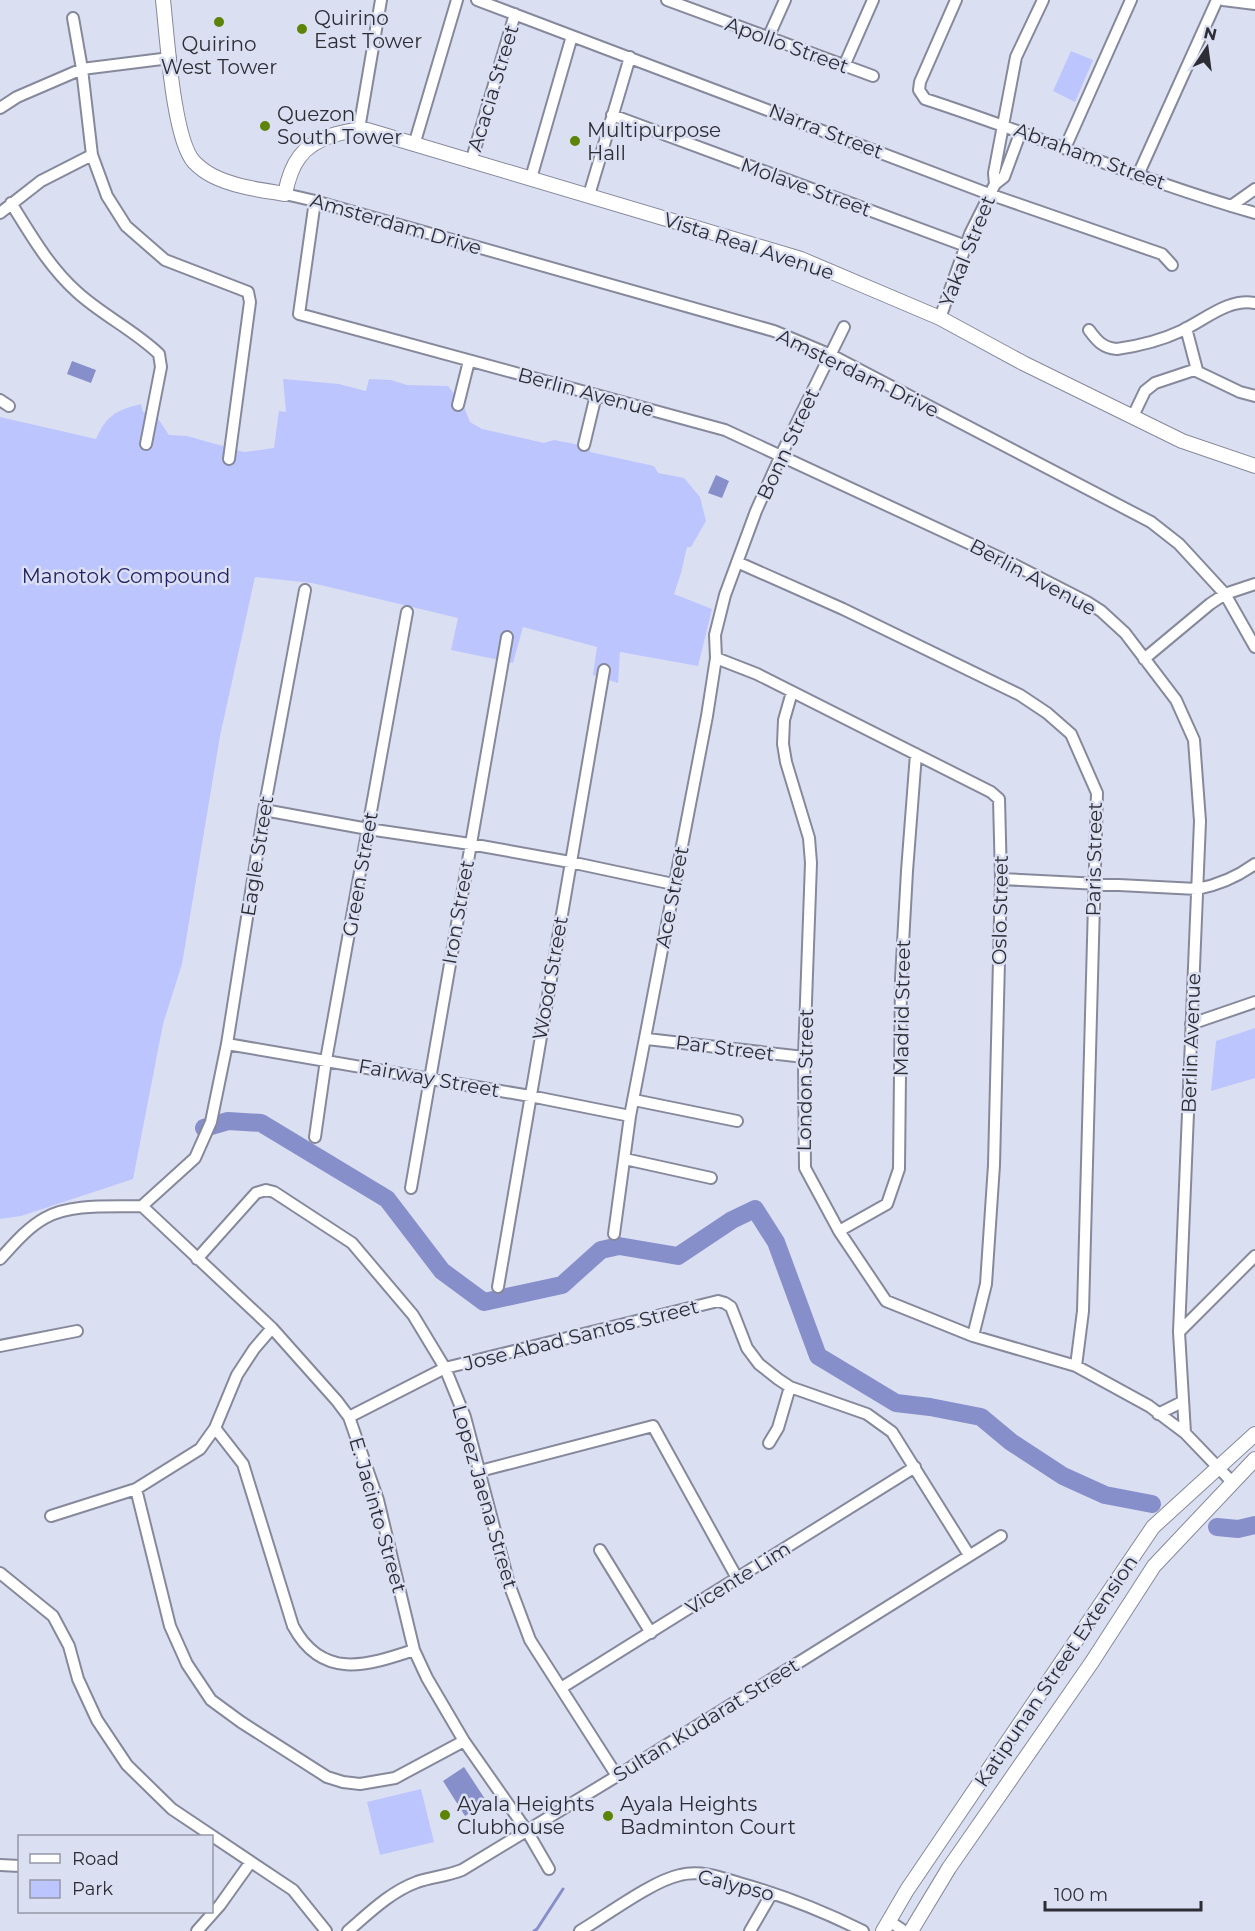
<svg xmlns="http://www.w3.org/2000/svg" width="1255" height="1931" viewBox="0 0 1255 1931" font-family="Montserrat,sans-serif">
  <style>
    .green { fill: #bcc5fd }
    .water { fill: #878fca }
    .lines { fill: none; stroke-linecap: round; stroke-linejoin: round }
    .stream { stroke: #878fca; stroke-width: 3 }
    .river { stroke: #878fca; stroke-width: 18 }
    .minor-casing { stroke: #86899b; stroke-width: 14 }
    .tertiary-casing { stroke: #86899b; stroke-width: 16 }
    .minor { stroke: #fff; stroke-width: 10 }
    .tertiary { stroke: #fff; stroke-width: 14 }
    .poi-dot { fill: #5c8407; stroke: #dbdff2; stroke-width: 2 }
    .labels { text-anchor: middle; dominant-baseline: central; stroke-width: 5; stroke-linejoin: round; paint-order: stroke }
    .poi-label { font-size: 20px; fill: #2c2d35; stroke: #dbdff2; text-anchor: start }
    .street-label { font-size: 20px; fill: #2c2d35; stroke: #dbdff2 }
    .park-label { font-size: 20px; fill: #242268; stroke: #dbdff2 }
  </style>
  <rect width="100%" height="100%" fill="#dbdff2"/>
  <path class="green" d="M1071,51L1093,60L1075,102L1053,91Z
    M283,379L339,384L366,391L369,379L391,380L407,385L448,386L464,407L470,422L482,429L544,443L554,440L590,447V452L654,466L658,473L684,478L700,497L706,521L691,547H687L681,573L674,594L712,609L698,666L620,652L618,683L593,675L597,647L523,627L513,663L451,650L458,618L312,583L255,577L220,736L182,964L163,1024L133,1179L21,1216L0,1219V417L96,439C106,416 116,410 141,404L143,412L155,414L169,435L187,436L244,452L274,448L279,411L286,412Z
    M1255,1028V1078L1211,1091L1216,1041Z
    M421,1789L434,1842L380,1855L367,1802Z"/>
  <path class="water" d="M72,361L96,370L91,383L67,374Z
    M716,475L729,481L722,498L708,493Z
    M464,1767L487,1802L465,1816L443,1781Z"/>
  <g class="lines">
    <path class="stream" d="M832,365H834
      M534,1931L537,1929L563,1889"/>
    <path class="river" d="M204,1128L228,1121L261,1123L387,1199L442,1271L484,1302L562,1285L601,1250L619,1246L678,1256L732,1220L755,1209L776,1242L818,1356L896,1403L930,1407L981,1417L1011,1442L1063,1476L1105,1495L1152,1504
      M1217,1527L1238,1529L1255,1525"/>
    <g class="minor-casing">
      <path id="minor" d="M477,0L989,194L1162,254L1172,265
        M667,0L873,76
        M956,0L920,82L919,90L925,99C1036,135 1143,181 1255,213
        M1223,0L1255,4
        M73,18L82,69L92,155L107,196L126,226L165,260L248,292L250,302L229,459
        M768,38L785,0
        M844,66L873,0
        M0,108L17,97L82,69L170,58
        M612,115L966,246
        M359,129L381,0
        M414,145L457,0
        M1065,148L1131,0
        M471,162L515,14
        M1138,175L1217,0
        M531,178L572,36
        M995,184L994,173L1016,57L1043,0
        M285,194L311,200L774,331L831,355L1151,522L1179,544L1225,594L1255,647
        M589,195L630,57
        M315,201L299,314L725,430L1007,561L1087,602L1101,611L1125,633L1176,700L1194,740L1200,821L1179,1332L1185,1433L1233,1483
        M11,203C31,235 49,267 77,292C102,315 134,330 159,354L161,367L146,444
        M1231,206L1255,189
        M0,213L41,181L92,155
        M940,318L970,234L995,184L1004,177L1021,131
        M1186,328L1197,370
        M1089,330C1097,341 1103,348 1117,349C1138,346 1162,340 1181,331C1205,320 1228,298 1255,303
        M0,400L9,406
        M458,405L469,361
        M1133,416L1145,391L1155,383L1194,370L1240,392L1255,396
        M584,445L596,395
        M737,562L843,609L1020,695L1047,713L1071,734L1097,793L1083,1311L1076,1366
        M716,658L757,674L991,792L999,799L1001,879L994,1165L986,1284L973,1336
        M1144,659L1210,604L1225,594L1255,584
        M792,692L784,720L783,744L786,762L809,838L811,863L804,1057L805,1168L839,1231L886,1301L973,1336L1076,1366L1149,1406L1185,1433
        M264,810L368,829L470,844L570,862L673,884
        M1001,879L1197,889C1219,885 1237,877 1255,864
        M1191,1024L1255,1002
        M647,1039L804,1057
        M227,1044L530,1096L630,1116
        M634,1100L737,1121
        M315,1137L326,1060L407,612
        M625,1159L711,1178
        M411,1188L507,637
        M142,1206L272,1328L337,1401L349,1417L378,1500L414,1650L427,1678L464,1741L527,1831L549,1869
        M839,1231L887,1204L899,1169L901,979L907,871L916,754
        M614,1234L630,1116L707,716L716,658L715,635L725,595L756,511L781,455L844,327
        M0,1259C14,1244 27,1228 45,1218C71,1203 113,1207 142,1206L195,1158L211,1122L227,1044L264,810L305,590
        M197,1259L256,1193L266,1190L274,1192L352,1243L413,1315L445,1368L465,1417L509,1584L530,1640L617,1776
        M498,1287L604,670
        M1179,1332L1255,1256
        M0,1346L77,1331
        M1158,1414L1182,1402
        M349,1417L445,1368L718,1301L725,1303L731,1307L747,1348L759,1364L778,1379L790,1387L867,1414L892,1432L969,1555
        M215,1428L243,1464L293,1626C322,1680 366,1666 414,1650
        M769,1443L778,1428L790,1387
        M480,1471L653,1426L737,1578
        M136,1489L170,1626L187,1664L211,1700L241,1722L327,1777L343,1782L360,1784L395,1778L464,1741
        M51,1516L136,1489L200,1449L215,1428L237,1375L254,1349L272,1328
        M600,1550L651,1633
        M0,1573L53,1616L69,1646L78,1679L97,1720L127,1765L172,1809L293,1890L326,1931
        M561,1688L915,1467
        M0,1865L20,1866
        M889,1921L904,1931
        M197,1931L220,1905L250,1863
        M348,1931C369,1913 390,1892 417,1882C432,1877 447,1876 462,1870L617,1776L1001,1536
        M580,1931C607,1915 652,1881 680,1875C700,1870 720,1877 739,1883C782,1895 823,1911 863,1931
        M750,1931L772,1893"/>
    </g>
    <g class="tertiary-casing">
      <path id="tertiary" d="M163,0C167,35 173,139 194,162C199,167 207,173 213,176C235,187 261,190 285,194C291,163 302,145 333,135C345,132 355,129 367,130L801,259L940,318L1023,363L1182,441L1255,466
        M883,1931L907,1890L1153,1527L1255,1434
        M911,1931L949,1868L1092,1662L1154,1566L1255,1459"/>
    </g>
    <use href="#minor" class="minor"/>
    <use href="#tertiary" class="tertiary"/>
  </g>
  <g class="poi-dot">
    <circle cx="219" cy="22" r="6"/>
    <circle cx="302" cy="29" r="6"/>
    <circle cx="265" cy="126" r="6"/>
    <circle cx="575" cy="141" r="6"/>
    <circle cx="445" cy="1815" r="6"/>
    <circle cx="608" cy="1816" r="6"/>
  </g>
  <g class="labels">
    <g class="poi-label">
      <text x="314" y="18">Quirino<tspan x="314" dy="23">East Tower</tspan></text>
      <text x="219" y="44" text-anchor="middle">Quirino<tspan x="219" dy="23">West Tower</tspan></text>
      <text x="277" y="114">Quezon<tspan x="277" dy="23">South Tower</tspan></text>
      <text x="587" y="130">Multipurpose<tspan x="587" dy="23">Hall</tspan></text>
      <text x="457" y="1804">Ayala Heights<tspan x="457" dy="23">Clubhouse</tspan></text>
      <text x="620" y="1804">Ayala Heights<tspan x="620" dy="23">Badminton Court</tspan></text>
    </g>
    <g class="street-label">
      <text transform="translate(787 45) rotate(20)">Apollo Street</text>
      <text transform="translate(493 88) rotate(-73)">Acacia Street</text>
      <text transform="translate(826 131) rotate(21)">Narra Street</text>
      <text transform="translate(1090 156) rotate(20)">Abraham Street</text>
      <text transform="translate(806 187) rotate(20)">Molave Street</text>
      <text transform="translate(396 224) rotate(16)">Amsterdam Drive</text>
      <text transform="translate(749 246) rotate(18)">Vista Real Avenue</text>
      <text transform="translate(967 251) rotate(-68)">Yakal Street</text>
      <text transform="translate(858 373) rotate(26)">Amsterdam Drive</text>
      <text transform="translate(586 392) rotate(15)">Berlin Avenue</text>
      <text transform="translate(788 444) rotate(-65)">Bonn Street</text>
      <text transform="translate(1033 577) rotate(28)">Berlin Avenue</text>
      <text transform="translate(257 856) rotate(-81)">Eagle Street</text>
      <text transform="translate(1094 859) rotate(-89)">Paris Street</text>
      <text transform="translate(360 874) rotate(-80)">Green Street</text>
      <text transform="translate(672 897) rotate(-79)">Ace Street</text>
      <text transform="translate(1000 910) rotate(-89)">Oslo Street</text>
      <text transform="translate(458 912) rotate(-80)">Iron Street</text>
      <text transform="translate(550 978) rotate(-80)">Wood Street</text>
      <text transform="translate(902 1008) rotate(-89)">Madrid Street</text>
      <text transform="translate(1191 1043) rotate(-88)">Berlin Avenue</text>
      <text transform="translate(725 1048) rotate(7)">Par Street</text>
      <text transform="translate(429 1078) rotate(10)">Fairway Street</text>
      <text transform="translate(805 1080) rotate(-89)">London Street</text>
      <text transform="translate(581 1335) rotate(-14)">Jose Abad Santos Street</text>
      <text transform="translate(485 1497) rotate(74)">Lopez Jaena Street</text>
      <text transform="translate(378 1515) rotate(74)">E. Jacinto Street</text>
      <text transform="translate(738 1578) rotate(-32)">Vicente Lim</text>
      <text transform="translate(1056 1671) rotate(-56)">Katipunan Street Extension</text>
      <text transform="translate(706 1720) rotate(-32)">Sultan Kudarat Street</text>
      <text transform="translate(736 1885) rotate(14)">Calypso</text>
    </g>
    <g class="park-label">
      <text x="126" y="576">Manotok Compound</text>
    </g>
  </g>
  <rect x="18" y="1835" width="195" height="78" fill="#dbdff2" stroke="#9598a6" stroke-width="1.5"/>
  <rect x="30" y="1854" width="30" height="9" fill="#ffffff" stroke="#9598a6" stroke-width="1.5"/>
  <text x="72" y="1865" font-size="18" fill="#2c2d35">Road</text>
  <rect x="30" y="1880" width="30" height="18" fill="#bcc5fd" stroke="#9598a6" stroke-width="1.5"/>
  <text x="72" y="1895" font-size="18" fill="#2c2d35">Park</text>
  <g transform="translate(1207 48) rotate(13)" stroke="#dbdff2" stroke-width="4.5" paint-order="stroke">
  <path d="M0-4.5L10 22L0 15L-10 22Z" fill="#2c2d35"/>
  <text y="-9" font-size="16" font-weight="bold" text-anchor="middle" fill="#2c2d35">N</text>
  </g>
  <path d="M1045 1901v9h156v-9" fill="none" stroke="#2c2d35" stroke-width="3"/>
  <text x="1054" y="1901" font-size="18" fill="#2c2d35" stroke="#dbdff2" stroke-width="4.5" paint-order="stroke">100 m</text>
</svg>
